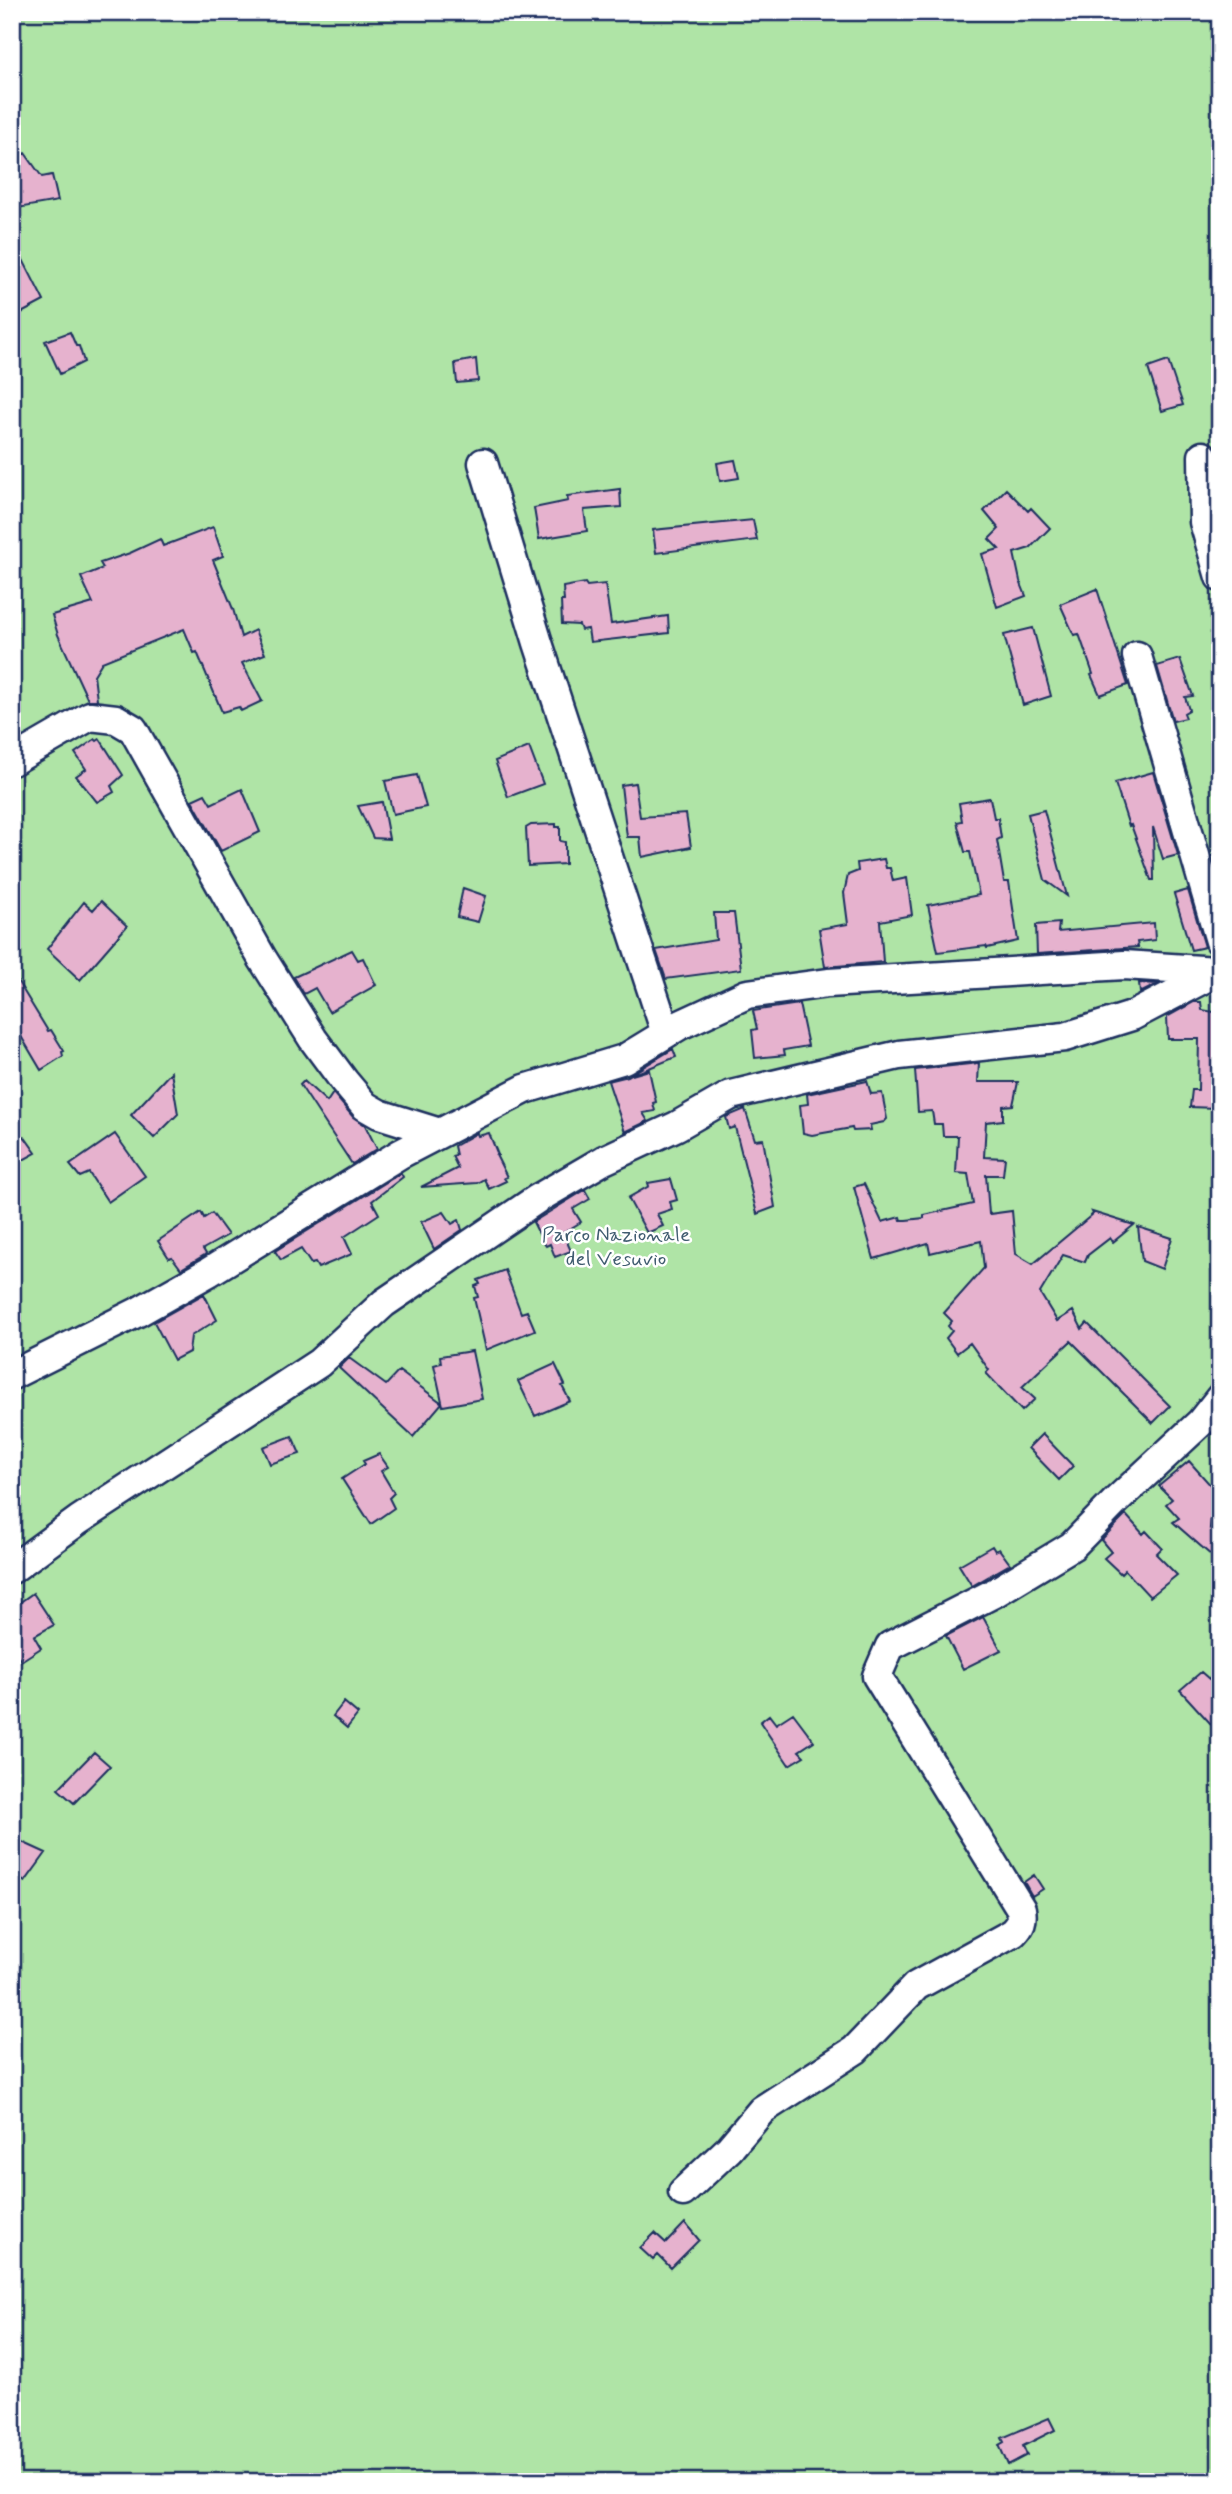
<svg xmlns="http://www.w3.org/2000/svg" width="1232" height="2494" viewBox="0 0 1232 2494" font-family="Mynerve,sans-serif">
  <style>
    .green { fill: #afe4a6; stroke: #658a82; stroke-width: 2 }
    .building { fill: #e6b2ce; stroke: #1b2f5e; stroke-width: 2 }
    .lines { fill: none; stroke-linecap: round; stroke-linejoin: round }
    .minor-casing { stroke: #1b2f5e; stroke-width: 33 }
    .minor { stroke: #fff; stroke-width: 28 }
    .labels { text-anchor: middle; dominant-baseline: central; stroke-width: 5; stroke-linejoin: round; paint-order: stroke }
    .park-label { font-size: 21px; fill: #405c70; stroke: #fff }
  </style>
  <rect width="100%" height="100%" fill="#f8e8f0"/>
  <filter id="ink" filterUnits="userSpaceOnUse"><feTurbulence type="fractalNoise" baseFrequency=".0143" numOctaves="2"/><feDisplacementMap in="SourceGraphic" scale="14" xChannelSelector="R" yChannelSelector="G"/><feConvolveMatrix kernelMatrix="1 2 1 2 8 2 1 2 1" color-interpolation-filters="sRGB"/></filter>
  <g filter="url(#ink)">
    <path class="green" d="M12,12H1220V2482H12Z"/>
    <path class="building" d="M25,153L42,177L52,175L58,201L18,208L12,196V161Z
      M12,238L44,301L12,318Z
      M70,332L76,346H79L84,362L60,374L45,341Z
      M476,359L478,381L457,383L455,363Z
      M1168,361L1183,405L1162,411L1148,368Z
      M735,460L739,478L720,481L717,463Z
      M620,489L621,507L584,510L587,531L539,539L534,508L568,501L567,496Z
      M1006,489L1028,511L1031,508L1050,528L1030,548L1014,553L1020,581L1026,596L997,607L982,554L999,549L989,539L999,529L984,511Z
      M753,520L757,540L656,553L653,530Z
      M213,527L223,556L213,560L233,609L241,637L255,630L265,654L242,663L262,701L241,711L239,707L222,712L197,652L194,653L184,629L102,662L94,675L97,700H88L58,635L52,615L93,603L81,577L103,568L100,563L130,553L160,539L163,546Z
      M585,583L587,586L605,584L611,624L668,616L669,633L590,642L588,629L581,630L579,625L562,624L561,601H564L563,587Z
      M1097,589L1128,685L1100,695L1091,675L1093,674L1079,634L1074,635L1060,604Z
      M1033,628L1051,696L1023,705L1004,635Z
      M1180,659L1193,696L1185,697L1189,710L1184,713L1186,718L1173,721L1157,666Z
      M95,739L97,741L100,739L123,775L111,786L114,792L97,802L76,776L86,769L75,753Z
      M529,747L543,784L508,797L495,761Z
      M1153,772L1178,855L1163,859L1153,827L1154,880H1151L1131,825L1129,826L1115,783Z
      M417,775L426,807L393,814L385,781Z
      M635,783L640,817L686,814L691,847L642,857L640,837H627L621,785Z
      M242,789L260,832L221,851L192,800L205,794L211,804Z
      M990,798L994,818H998L1001,838L997,840L1004,882H1009L1018,941L987,948L986,946L938,952L928,905L979,895L970,852H965L957,822L962,821L959,803Z
      M382,802L389,839L373,838L358,806Z
      M1044,810L1067,896L1045,880L1028,814Z
      M556,824V827H560V841L565,842V864L528,866L526,828L531,825Z
      M884,859L886,868H890L893,881L907,878L912,915L880,921L883,962L825,967L819,929L848,924L844,893L848,875L858,871L857,863Z
      M463,888L486,896L478,922L457,917Z
      M1188,890L1205,947L1191,950L1174,894Z
      M101,901L127,926L80,980L47,949L84,902L93,910Z
      M714,913H734L741,969L666,979L656,950L716,940Z
      M1059,923L1058,932L1154,923L1155,940L1137,942L1138,947L1037,954L1036,925Z
      M352,950L358,960L363,958L376,985L329,1012L315,988L304,994L294,977Z
      M12,972L48,1031L51,1030L64,1051L62,1052L63,1056L41,1070L12,1021Z
      M1139,983L1158,984L1140,993Z
      M1194,1002H1201L1202,1010L1220,1013V1073H1218L1216,1108L1190,1107L1192,1090H1198L1199,1039H1168L1167,1017Z
      M799,1004L808,1046L784,1050L785,1055L755,1058L752,1030L757,1029L753,1011Z
      M673,1049L676,1057L632,1075L649,1070L656,1102L653,1103L655,1111L643,1113L648,1121L625,1132L608,1081L628,1076Z
      M979,1063L978,1082H1018L1013,1105L1003,1106V1120L986,1122L984,1157L1005,1158L1003,1175H986L989,1214L1012,1211L1016,1254L1033,1264L1093,1214L1092,1212L1134,1225L1113,1242L1110,1238L1088,1255L1085,1262L1063,1255L1040,1293L1057,1321L1073,1311L1082,1329L1087,1323L1170,1406L1153,1423L1071,1341L1022,1387L1035,1399L1022,1411L986,1373L989,1370L970,1343L957,1353L946,1338L952,1331L948,1326L952,1321L944,1313L984,1268L981,1241L930,1253L928,1243L874,1259L854,1187L864,1184L882,1222L900,1217L901,1220H906L924,1218V1215L973,1204L968,1174L956,1173L958,1136H943L942,1124H934L932,1111L918,1112L915,1070Z
      M171,1072L178,1114L154,1138L131,1115Z
      M304,1081L327,1102L333,1093L353,1117L365,1125L377,1149L352,1164L300,1085Z
      M867,1081L871,1094L882,1093L887,1119L884,1122L870,1125L871,1130L853,1131L852,1128L812,1135L803,1133L800,1105L808,1104L807,1094Z
      M745,1109L755,1140L763,1139L775,1207L757,1214L735,1127L729,1129L726,1117Z
      M477,1133L478,1136L489,1133L498,1155H496L507,1177L504,1178L506,1181L489,1189L484,1179L477,1183L421,1187L458,1168L452,1156L456,1155L454,1146Z
      M115,1134L145,1176L108,1202L89,1173L80,1177L70,1165Z
      M24,1136L36,1153L12,1166V1144Z
      M401,1173L403,1177L372,1201L379,1214L344,1237L352,1254L318,1268L315,1263L311,1264L301,1249L281,1260L275,1251Z
      M671,1179L677,1200L670,1202L672,1209L657,1214L663,1226L647,1233L628,1198L649,1186L648,1183Z
      M585,1190L590,1199L573,1209L581,1222L563,1233L571,1251L555,1257L550,1244L546,1246L543,1242L533,1222Z
      M201,1212L204,1218L212,1213L228,1235L203,1249L206,1254L181,1269L172,1257L169,1258L158,1241Z
      M444,1212L452,1224L459,1220L462,1230L434,1249L421,1222Z
      M1138,1227L1172,1238L1162,1269L1142,1261Z
      M505,1270L521,1313L527,1311L535,1330L486,1350L474,1298L478,1297L475,1286L480,1284L478,1280Z
      M204,1294L217,1320L191,1336L189,1352L174,1360L154,1322Z
      M472,1351L482,1399L443,1406L434,1365L441,1363L440,1356Z
      M349,1358L386,1385L399,1371L442,1403L413,1437L339,1368Z
      M555,1364L565,1385L562,1386L570,1401L535,1416L518,1381Z
      M1042,1434L1073,1466L1059,1480L1028,1448Z
      M292,1436L300,1454L270,1464L263,1447Z
      M379,1454L388,1467L381,1471L394,1493L389,1498L394,1508L371,1524L342,1479L365,1464L363,1461Z
      M1189,1461L1214,1489L1210,1528L1220,1521V1563L1173,1522L1179,1518L1166,1504L1172,1499L1159,1486Z
      M1126,1515L1143,1534L1146,1531L1162,1548L1156,1554L1177,1575L1150,1597L1125,1570L1121,1574L1104,1558L1111,1552L1101,1540Z
      M992,1546L995,1551L999,1549L1010,1564L972,1586L959,1565Z
      M33,1593L54,1625L34,1636L41,1648L21,1661L12,1648V1608Z
      M983,1617L1001,1650L963,1669L946,1636Z
      M1201,1672L1209,1679L1220,1673V1734L1180,1690Z
      M344,1702L358,1714L347,1728L333,1716Z
      M793,1713L814,1741L799,1751L804,1756L789,1765L760,1722L769,1715L776,1724Z
      M94,1752L110,1766L74,1803L58,1789Z
      M22,1842L46,1853L25,1882L12,1873V1856Z
      M1034,1875L1043,1889L1032,1896L1024,1882Z
      M685,2223L699,2240L671,2268L658,2255L653,2260L640,2248L655,2233L666,2243Z
      M1049,2418L1055,2430L1023,2446L1027,2455L1008,2465L999,2445L1004,2442L1002,2438Z"/>
    <g class="lines">
      <g class="minor-casing">
        <path id="minor" d="M1203,456L1204,522L1220,577
          M483,463L538,643L666,1033
          M1137,656L1220,941
          M12,761L90,716L116,719L133,729L262,958L313,1039L344,1081L365,1106L379,1114L440,1133
          M12,1375L138,1312L209,1272L400,1154L525,1089L624,1059L680,1025L747,994L828,983L1124,965L1217,971
          M12,1569L79,1520L319,1363L384,1303L537,1199L604,1160L677,1126L731,1095L899,1055L1065,1037L1132,1016L1220,970
          M683,2192L729,2149L762,2110L855,2050L916,1986L1013,1933C1021,1925 1023,1920 1021,1909L877,1676L890,1646L996,1592L1072,1546L1116,1501L1201,1422L1220,1398"/>
      </g>
      <use href="#minor" class="minor"/>
    </g>
  </g>
  <g class="labels">
    <g class="park-label">
      <text x="616" y="1235">Parco Nazionale<tspan x="616" dy="24">del Vesuvio</tspan></text>
    </g>
  </g>
  <rect width="1232" height="2494" fill="none" stroke="#fff" stroke-width="42"/>
  <rect x="21" y="21" width="1190" height="2452" fill="none" stroke="#1b2f5e" stroke-width="2.5" filter="url(#ink)"/>
</svg>
